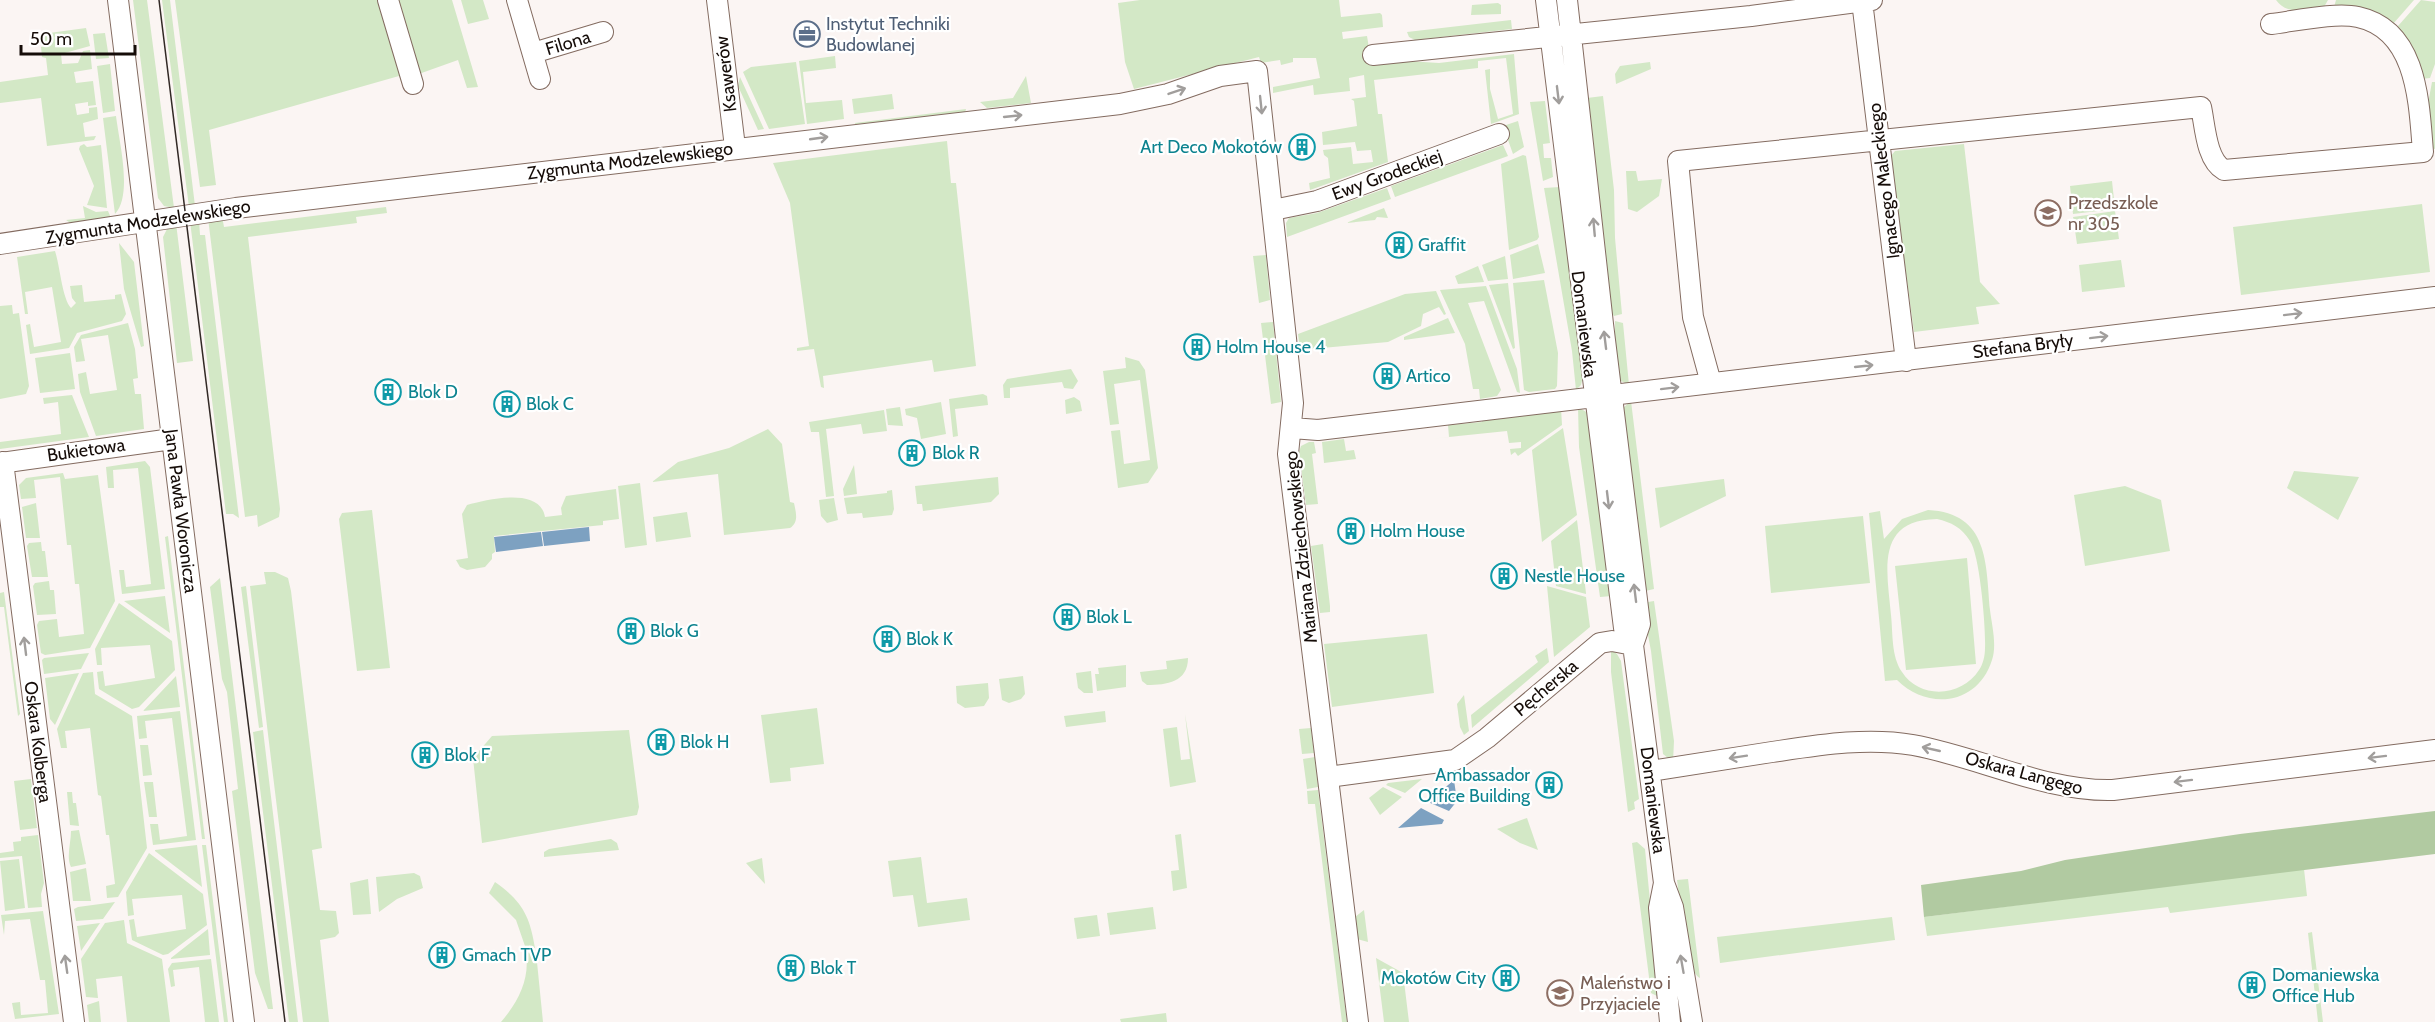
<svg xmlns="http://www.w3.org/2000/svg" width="2435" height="1022" viewBox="0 0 2435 1022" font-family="Cabin,sans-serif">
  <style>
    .green { fill: #d3e8c6; fill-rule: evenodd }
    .forest { fill: #b1caa1 }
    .water { fill: #7da1c1 }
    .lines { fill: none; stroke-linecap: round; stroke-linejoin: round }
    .minor-casing { stroke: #836b60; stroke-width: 22 }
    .minor { stroke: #fff; stroke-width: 20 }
    .tram { stroke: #322925; stroke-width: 1.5 }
    .oneway { stroke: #a19e9c }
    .labels { text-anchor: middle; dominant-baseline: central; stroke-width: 4.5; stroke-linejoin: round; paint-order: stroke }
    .service-label { font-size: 18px; fill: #4e5e75; stroke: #fff; text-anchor: start }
    .street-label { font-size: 18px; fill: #150c08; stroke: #fff }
    .culture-label { font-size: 18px; fill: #0d838f; stroke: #fff; text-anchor: start }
    .education-label { font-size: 18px; fill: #785e54; stroke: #fff; text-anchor: start }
  </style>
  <rect width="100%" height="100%" fill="#fbf5f3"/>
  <path class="green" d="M133,0H147L174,208L164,206L158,198Z
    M162,0H170L195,206L189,207Z
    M175,0H452L478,87L467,88L458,60L416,75L417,82L403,87L399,76L209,130L216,185L200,187Z
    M461,0H483L489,19L468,24Z
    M1140,0H1339L1341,17L1380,13L1382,15L1383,27L1342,32L1343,39L1367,36L1372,66L1407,61L1439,63L1514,54L1519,114L1491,124L1485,70L1490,69V89L1498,119L1513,114L1506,58L1478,61V68L1374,80L1378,114H1382L1388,162L1310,190L1309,183L1330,178L1328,158L1324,155L1323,150L1351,147L1353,164L1373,162L1371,150L1357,151L1355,142L1323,145L1322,132L1357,126L1354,101L1351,99L1366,97L1364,75L1349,78L1350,91L1314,95L1313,85L1273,93V87L1320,78L1316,58H1293V62L1281,65L1280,60L1261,63L1259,57L1134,89L1125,62L1118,3Z
    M2276,0H2328L2324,7C2306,10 2288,16 2276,0Z
    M2336,0H2414L2393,24L2388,25L2334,7Z
    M2421,0L2435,2V64L2430,78L2421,79L2396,33L2398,26Z
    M1498,3L1501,5V14L1471,15L1472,5Z
    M1511,20L1512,29L1415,40L1409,37L1407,32Z
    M86,28L90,46L61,54L62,64L78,63L83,51L90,50L92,69L74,72L76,83L93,81L96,105L88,106V102L75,104L77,115L89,113V108L97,107L98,119L83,123L85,137L96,136L94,140L47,146L41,98L0,103V82L48,75L46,58L42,57L41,47L44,46L42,34Z
    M105,33L109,58L96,59L93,34Z
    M835,56L836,68L803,72L806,103L842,100L844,119L807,124L799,61Z
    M796,62L805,124L769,129L743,72L751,67Z
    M1650,62L1651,69L1616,84L1615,74L1620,66Z
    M110,64L115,111L103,113L97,66Z
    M1026,76L1031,103L987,108L980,102L1013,98Z
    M740,77L764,129L758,130L738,86Z
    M2432,82H2435V149L2431,148L2427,109Z
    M892,94L894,109L854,114L852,99Z
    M1603,96L1614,190L1615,238L1622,314L1614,316L1611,312H1607L1602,222L1587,98Z
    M1545,101L1550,143L1543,144L1544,158H1551L1553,177L1543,181L1530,102Z
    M966,109L965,113L856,129L855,123Z
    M116,116C119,141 133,195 115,214L103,118Z
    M1518,121L1524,147L1513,154L1503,126Z
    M947,141L951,183H956L976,366L934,372L932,360L823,376L824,388L821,387L814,349L797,351V348L809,346L790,203L773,163Z
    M84,144L87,147L101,145L107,208L87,205L94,186L79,149L80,146Z
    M1964,144L1980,282L2000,304L1976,307L1979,324L1914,332L1890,157L1895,151Z
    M1503,145L1508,156L1395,197L1391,186Z
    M1523,155L1526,156L1539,237L1537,240L1509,250L1501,164Z
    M1626,171H1636L1638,181L1662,179L1659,196L1637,212L1628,209Z
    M2112,181L2115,209L2073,214L2070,186Z
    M1560,187L1583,376L1581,385L1576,390L1572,351L1544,188Z
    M1387,188L1391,199L1287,237L1286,223L1289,218L1317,213Z
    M2422,204L2430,272L2241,295L2233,227Z
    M83,206L96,212L108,211L111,218L72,224L66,220L85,218Z
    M386,207L387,213L356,217L357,223L248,237L280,509L279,517L258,527L257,515L245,517L208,218L222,216L224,227Z
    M1384,208L1388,218L1377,217L1375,220L1346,223Z
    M2115,211L2119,239L2077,244L2073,217Z
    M199,220L200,235H205L239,518L233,514H226L190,221Z
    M176,223L193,361L177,363L163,237L169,225Z
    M119,243L134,262L144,346L141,347L124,289Z
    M1538,244L1545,273L1513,279L1510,255Z
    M55,251C60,266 62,298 71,308L76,303L72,298L70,286L82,285L84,302L115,299V295L121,294L126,314L122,321L77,333L69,348L30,354L26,325L30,324L34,347L61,342L52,287L25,292L28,314H25L17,257Z
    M1266,255L1270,300L1259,303L1253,256Z
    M1505,256L1508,279L1488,281L1482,265Z
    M2121,260L2125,287L2082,292L2079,265Z
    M1478,266L1484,282L1458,284L1455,276Z
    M1544,280L1558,353L1557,386L1555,389L1529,392L1524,390L1513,283Z
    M1508,283L1515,348L1513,349L1489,285Z
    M1486,286L1517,369L1520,393L1517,392L1484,301L1468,303L1501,390L1497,396L1480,399L1479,389H1473L1465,344L1440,290Z
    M1436,291L1446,314L1444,315L1439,307L1423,314L1421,326L1388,342L1300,350L1298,334L1405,294Z
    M12,305L13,314L19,313L29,386L26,394L0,399V306Z
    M1448,318L1455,333L1404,340V337Z
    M1615,321L1623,323L1629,385L1615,378Z
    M1273,322L1281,402L1271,404L1261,323Z
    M128,323L135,349L138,378L133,379L135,394H141L144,429L96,436L80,392L78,374L86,372L90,394L117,390L108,335L81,339L85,361L76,362L74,347L81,335Z
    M70,353L75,389L40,393L35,358Z
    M1125,357L1139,361L1145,370L1158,468L1148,483L1118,488L1111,431L1120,430L1124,464L1150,460L1140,380L1114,384L1119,424L1110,425L1103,371L1126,368Z
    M1071,369L1078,381L1073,389L1064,388L1062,382L1010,388V398H1004L1003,385L1007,379Z
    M983,394L987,396L988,405L955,409L958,436L953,437L949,399Z
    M72,395L89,437L0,449V442L61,434L58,402L44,404L43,398Z
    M1074,397L1080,401L1082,411L1066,414L1065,400Z
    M1631,401L1654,589L1641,592L1623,408Z
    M941,402L946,434L921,439L917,418L906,415L905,409Z
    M900,407L903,426L888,425L886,409Z
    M1578,407L1588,413L1612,596L1600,597L1579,447Z
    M1561,408L1562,425L1518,456L1515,452L1511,455L1510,449L1521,448V442L1509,443L1507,431L1429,439L1449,437L1448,425L1482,422V417Z
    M884,410L887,431L863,434L861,424L826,429L834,496L826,497L819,432H811L809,422Z
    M1563,428L1577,515L1542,542L1532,450Z
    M768,429L782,444L790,502L794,503C796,513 799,522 790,528L724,535L718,474L652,482L678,462L729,448Z
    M1344,439L1346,451L1354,450L1356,459L1324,463L1322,442Z
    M1309,442H1314L1316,453L1312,454L1318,504L1306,505L1299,452L1301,446Z
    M145,461L150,467L165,589L122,594L119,570H124L126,587L151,584L138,468L113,470L114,488H108L106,467Z
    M854,465L857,494L844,496L843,489Z
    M2294,471L2359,477L2338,520L2287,488Z
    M63,473L65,479L98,475L115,601L90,648L45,655L41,653L37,625L39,621L57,619L59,637L84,634L79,584H75L71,545H67L60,477L34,480L36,498L21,499L19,485L26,478Z
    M998,477L999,494L991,502L923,511L922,504H917L915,486Z
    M1724,479L1726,496L1660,528L1655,488Z
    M640,483L647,545L625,548L618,486Z
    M2125,486L2161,500L2170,551L2085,566L2074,495Z
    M616,489L619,519L603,521V525L494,536L495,552L492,554V559L485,567L467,570L460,567L456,560L468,558L462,514L467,505C489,499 540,487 545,517L562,515L561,508L566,496Z
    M892,490L894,509L892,515L863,518L862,513L847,514L844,498L887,493V491Z
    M834,498L838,520L827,523L821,516L819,500Z
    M36,503L40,538H26L22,507Z
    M372,510L390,668L357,671L339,519L342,513Z
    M1928,510C1989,513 1986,564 1990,610C1992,626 1997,645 1992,660C1978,705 1928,711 1897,680L1885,681L1869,513L1880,511L1884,539L1902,519ZM1937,519C1951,522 1962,528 1970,541C1980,555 1986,629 1985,648C1985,656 1983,664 1979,670C1962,697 1920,700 1902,672C1891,656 1893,633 1891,615C1887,571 1875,520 1937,519Z
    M687,512L691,537L656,542L653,517Z
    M1863,516L1870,583L1771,593L1765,526Z
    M1577,520L1586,593V594L1556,586L1551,541Z
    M168,536L205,839H202L165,537Z
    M41,542L42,551H45L48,577H32L27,546L29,543Z
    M1323,544L1330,606V612L1320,613L1311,546Z
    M1967,558L1976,664L1906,670L1895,566Z
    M264,572H275L288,578L291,591L322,848L312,850L320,910L336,911L339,933L335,937L320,940L329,1022H303L250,586L266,584Z
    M220,578L273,1009H268L255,973L232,791L238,789L227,692L222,679L210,587Z
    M49,581L50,590H54L56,614L37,615L33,586L35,583Z
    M246,586L263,727L259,728L241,587Z
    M1547,586L1586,597L1590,627L1554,657Z
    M4,592L20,714L18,716L4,607H0V593Z
    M165,596L170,633L124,601Z
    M1654,601L1674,741L1673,762L1663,754L1651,651L1642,603Z
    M119,603L172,641L175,670L139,707L132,709L99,689L97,672L103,671L105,686L155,678L150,645L101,648L102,665H97L95,649Z
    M1427,634L1434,693L1332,707L1324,644Z
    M1547,648L1549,662L1472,728L1471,715L1538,662L1535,656Z
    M1611,650L1617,654L1621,661L1639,799L1634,802L1635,809L1628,812L1611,672Z
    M89,653L81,669L44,674L42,660L44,658Z
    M1188,658C1188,682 1167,685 1147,685L1142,681L1140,672L1167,669L1166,661Z
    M1126,665V687L1097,691L1095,674H1099L1098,668Z
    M1091,671L1093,693H1084L1078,688L1076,673Z
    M93,672L95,694L132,716L147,848L118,897L107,898L106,886L115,884L109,835H106L101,796L98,795L90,728L65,731L67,748H61L57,729L83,673Z
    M79,673L55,725L50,719L45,678Z
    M176,676L180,707L143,711Z
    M1023,676L1025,694L1021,699L1009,703L1002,700L999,679Z
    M988,683L989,698L984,706L965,708L957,703L956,686Z
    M1464,695L1469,731L1464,735L1460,727L1457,704Z
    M817,708L824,764L790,768L791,781L770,783L761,715Z
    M180,711L196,840L153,845L150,824H158L160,840L187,836L172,718L145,721L147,738L139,739L137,716Z
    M1105,711L1106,722L1066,727L1064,716Z
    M1185,714L1196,782L1170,787L1163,729L1177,727L1181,760L1190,759Z
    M1311,728L1314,753L1302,754L1299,729Z
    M263,730L298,1022H289L253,732Z
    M629,730L639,807L637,815L482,843L473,758L492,736Z
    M140,745H148L152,775L143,776Z
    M1315,757L1318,787L1307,789L1303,759Z
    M31,779L37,828L20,830L14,781Z
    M1422,779L1405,793L1386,785L1388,783Z
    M144,782H153L157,817H149Z
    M1383,787L1402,797L1380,815L1369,798Z
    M1318,790L1347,1022H1342L1315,804H1308L1307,791Z
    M67,792H72L73,803H76L79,826L70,825Z
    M1527,818L1538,850L1520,843L1497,829Z
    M79,830L86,864L71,867C66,857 71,843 71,831Z
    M1181,834L1187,888L1173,891L1171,871L1179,870L1175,835Z
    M38,835L44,883L41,894L42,907L28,908L22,856L0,858V853L14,851L13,842L21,841V837Z
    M611,839L617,843L619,850L544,857V852L549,849Z
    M1637,842L1645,849L1659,995L1657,996L1651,993L1632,843Z
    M197,845L202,887L155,851V850Z
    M202,845H206L228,1022H224Z
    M149,853L203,894L207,925L168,954L163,955L132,940L129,920L134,919L137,937L186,929L182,895L132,899L134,915L128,916L126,892Z
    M921,857L927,903L967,898L970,920L918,927L913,895L893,897L888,861Z
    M762,858L765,884L746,863Z
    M19,859L25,908L5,911L0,861Z
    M86,868L91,901H73L70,872Z
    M2304,869L2307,896L2170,913L2168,907L1927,936L1924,917Z
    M414,873L420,876L423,888L397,899L379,912L376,877Z
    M368,879L371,914L353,915L350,883Z
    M1688,879L1700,978C1683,968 1680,901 1677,880Z
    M495,882C522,901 530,916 535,948L526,949L516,920L489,893Z
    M115,902L103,919L76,921L74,909L78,907Z
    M1153,907L1156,929L1110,935L1107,913Z
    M1364,910L1368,942L1357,939L1355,917Z
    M43,911L59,1014L15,1019L12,1003L20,1002L21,1015L48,1013L45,980H40L30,919L5,921L4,935L1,915Z
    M1097,915L1100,936L1077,939L1074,918Z
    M1892,917L1895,940L1720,963L1717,937Z
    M124,920L127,943L162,959L170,1022H127L122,976L96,979L98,998L86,997L81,959L105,923Z
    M100,923L81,951L77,926Z
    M208,929L210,955L171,959V958Z
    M2312,932L2323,1022H2318L2308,933Z
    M536,952L543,1022H501C518,1002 530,980 526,953Z
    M1376,958L1403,973L1409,1022H1384Z
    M211,959L219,1022H205L199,967L173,970L175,986L171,987L168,969L172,963Z
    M99,1001L101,1022H89L87,1005Z
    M1166,1013L1167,1022H1121L1120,1019Z"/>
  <path class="forest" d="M2435,811V854L1924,917L1921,885L2021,871L2065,860L2240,834Z"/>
  <path class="water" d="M589,527L590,541L544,546L542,532Z
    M541,532L543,546L496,552L494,537Z
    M1454,780L1457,801L1449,811L1428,802Z
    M1421,808L1444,820L1442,824L1398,828Z"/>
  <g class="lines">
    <g class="minor-casing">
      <path id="minor" d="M118,0L244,1022
        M388,0L413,84
        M517,0L540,79
        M717,0L735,147
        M1546,0L1624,628L1633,645L1664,883L1673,907L1692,1022
        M1567,0L1603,324L1640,624L1633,645
        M1862,1L1906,361
        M533,53L603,32
        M1373,55L1751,16L1872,0
        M1273,210L1317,201L1499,134
        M0,244L236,208L1120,104L1168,94L1220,76L1257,71L1293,403L1288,454L1358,1022
        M1711,383L1693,317L1678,161L2201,107C2205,125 2206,160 2224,170L2423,152C2419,104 2418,30 2358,17C2335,12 2296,21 2271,24
        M1292,428L1318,430L2435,297
        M3,462L74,1022
        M0,463L172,439
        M1650,771C1691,765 1732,758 1772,752C1819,745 1866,737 1913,745C1979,757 2047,792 2113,790L2435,750
        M1328,777L1455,760L1487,738L1600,643L1612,641L1633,645
        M1664,883L1659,908L1670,1022"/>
    </g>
    <use href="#minor" class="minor"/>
    <path class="tram" d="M159,0L285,1022"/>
  </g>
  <defs><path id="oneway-shaft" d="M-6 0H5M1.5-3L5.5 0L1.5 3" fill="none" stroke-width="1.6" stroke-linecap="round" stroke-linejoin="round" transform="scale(1.5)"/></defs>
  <g class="oneway">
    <use href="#oneway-shaft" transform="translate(1177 91) rotate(-19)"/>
    <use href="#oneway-shaft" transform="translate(1558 95) rotate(83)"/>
    <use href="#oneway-shaft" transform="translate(1261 105) rotate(84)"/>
    <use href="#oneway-shaft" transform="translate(1013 116) rotate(-6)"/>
    <use href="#oneway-shaft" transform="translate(819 138) rotate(-8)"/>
    <use href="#oneway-shaft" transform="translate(1594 227) rotate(-95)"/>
    <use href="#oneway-shaft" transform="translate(2293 314) rotate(-7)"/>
    <use href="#oneway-shaft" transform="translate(2099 337) rotate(-7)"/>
    <use href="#oneway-shaft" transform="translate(1605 340) rotate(-97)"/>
    <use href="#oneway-shaft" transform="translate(1864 366) rotate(-6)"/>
    <use href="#oneway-shaft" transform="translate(1670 388) rotate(-7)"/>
    <use href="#oneway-shaft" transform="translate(1608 500) rotate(83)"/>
    <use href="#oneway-shaft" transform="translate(1635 593) rotate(-97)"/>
    <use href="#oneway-shaft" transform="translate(25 646) rotate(-97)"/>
    <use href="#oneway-shaft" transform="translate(1931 749) rotate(-167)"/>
    <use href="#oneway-shaft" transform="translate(1738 757) rotate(171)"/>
    <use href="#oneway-shaft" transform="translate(2377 757) rotate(173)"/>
    <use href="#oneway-shaft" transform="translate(2183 781) rotate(173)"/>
    <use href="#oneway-shaft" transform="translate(66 964) rotate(-98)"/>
    <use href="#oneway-shaft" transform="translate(1682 964) rotate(-100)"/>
  </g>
  <defs>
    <g id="office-ring" transform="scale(1.35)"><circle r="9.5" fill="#fff" stroke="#5c6f8a" stroke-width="1.5"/><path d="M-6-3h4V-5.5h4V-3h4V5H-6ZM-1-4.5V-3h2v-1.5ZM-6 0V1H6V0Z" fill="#5c6f8a"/></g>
    <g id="building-ring" transform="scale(1.35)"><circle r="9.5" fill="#fff" stroke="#0f9aa8" stroke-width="1.5"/><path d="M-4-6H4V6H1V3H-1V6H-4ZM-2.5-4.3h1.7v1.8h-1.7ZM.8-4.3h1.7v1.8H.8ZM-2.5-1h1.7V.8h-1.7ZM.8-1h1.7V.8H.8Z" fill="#0f9aa8"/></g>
    <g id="school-ring" transform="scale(1.35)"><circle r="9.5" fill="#fff" stroke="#8d6e63" stroke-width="1.5"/><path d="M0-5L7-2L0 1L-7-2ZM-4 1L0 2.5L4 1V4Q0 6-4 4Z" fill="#8d6e63"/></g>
  </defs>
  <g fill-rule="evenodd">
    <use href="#office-ring" x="807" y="34"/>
    <use href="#building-ring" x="1302" y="147"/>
    <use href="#school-ring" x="2048" y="213"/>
    <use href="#building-ring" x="1399" y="245"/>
    <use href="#building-ring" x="1197" y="347"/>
    <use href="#building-ring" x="1387" y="376"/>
    <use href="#building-ring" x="388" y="392"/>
    <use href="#building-ring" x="507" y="404"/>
    <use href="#building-ring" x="912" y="453"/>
    <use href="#building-ring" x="1351" y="531"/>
    <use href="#building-ring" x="1504" y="576"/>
    <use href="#building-ring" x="1067" y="617"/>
    <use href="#building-ring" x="631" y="631"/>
    <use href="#building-ring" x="887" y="639"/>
    <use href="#building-ring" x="661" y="742"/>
    <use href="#building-ring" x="425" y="755"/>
    <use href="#building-ring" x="1549" y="785"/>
    <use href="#building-ring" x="442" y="955"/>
    <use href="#building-ring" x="791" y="968"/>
    <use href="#building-ring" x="1506" y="978"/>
    <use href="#building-ring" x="2252" y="985"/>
    <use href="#school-ring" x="1560" y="993"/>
  </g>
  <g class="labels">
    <g class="service-label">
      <text x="826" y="24">Instytut Techniki<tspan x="826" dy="21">Budowlanej</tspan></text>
    </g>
    <g class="street-label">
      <text transform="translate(568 43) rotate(-17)">Filona</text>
      <text transform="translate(726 74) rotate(-97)">Ksawerów</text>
      <text transform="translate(630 161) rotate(-7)">Zygmunta Modzelewskiego</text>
      <text transform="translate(1387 175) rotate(-20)">Ewy Grodeckiej</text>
      <text transform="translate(1884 181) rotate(-97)">Ignacego Maleckiego</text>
      <text transform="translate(148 222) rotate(-9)">Zygmunta Modzelewskiego</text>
      <text transform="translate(1584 324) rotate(83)">Domaniewska</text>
      <text transform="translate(2023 346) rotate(-7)">Stefana Bryły</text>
      <text transform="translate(86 450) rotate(-8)">Bukietowa</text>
      <text transform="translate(181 511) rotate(83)">Jana Pawła Woronicza</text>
      <text transform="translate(1301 547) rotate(-96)">Mariana Zdziechowskiego</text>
      <text transform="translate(1546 688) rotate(-40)">Pęcherska</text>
      <text transform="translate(38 742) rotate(83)">Oskara Kolberga</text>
      <text transform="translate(2024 773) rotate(15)">Oskara Langego</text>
      <text transform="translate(1653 800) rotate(83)">Domaniewska</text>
    </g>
    <g class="culture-label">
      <text x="1282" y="147" text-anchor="end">Art Deco Mokotów</text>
      <text x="1418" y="245">Graffit</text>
      <text x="1216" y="347">Holm House 4</text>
      <text x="1406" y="376">Artico</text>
      <text x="408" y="392">Blok D</text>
      <text x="526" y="404">Blok C</text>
      <text x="932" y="453">Blok R</text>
      <text x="1370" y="531">Holm House</text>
      <text x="1524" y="576">Nestle House</text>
      <text x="1086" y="617">Blok L</text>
      <text x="650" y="631">Blok G</text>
      <text x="906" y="639">Blok K</text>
      <text x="680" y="742">Blok H</text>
      <text x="444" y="755">Blok F</text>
      <text x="1530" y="775" text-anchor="end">Ambassador<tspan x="1530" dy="21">Office Building</tspan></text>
      <text x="462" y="955">Gmach TVP</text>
      <text x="810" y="968">Blok T</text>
      <text x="2272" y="975">Domaniewska<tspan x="2272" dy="21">Office Hub</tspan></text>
      <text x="1486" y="978" text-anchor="end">Mokotów City</text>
    </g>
    <g class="education-label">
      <text x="2068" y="203">Przedszkole<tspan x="2068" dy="21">nr 305</tspan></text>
      <text x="1580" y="983">Maleństwo i<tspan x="1580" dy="21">Przyjaciele</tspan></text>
    </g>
  </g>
  <path d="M21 45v9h114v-9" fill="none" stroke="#150c08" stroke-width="3"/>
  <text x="30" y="45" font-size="18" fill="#150c08" stroke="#ffffff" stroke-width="4.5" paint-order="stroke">50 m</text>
</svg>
